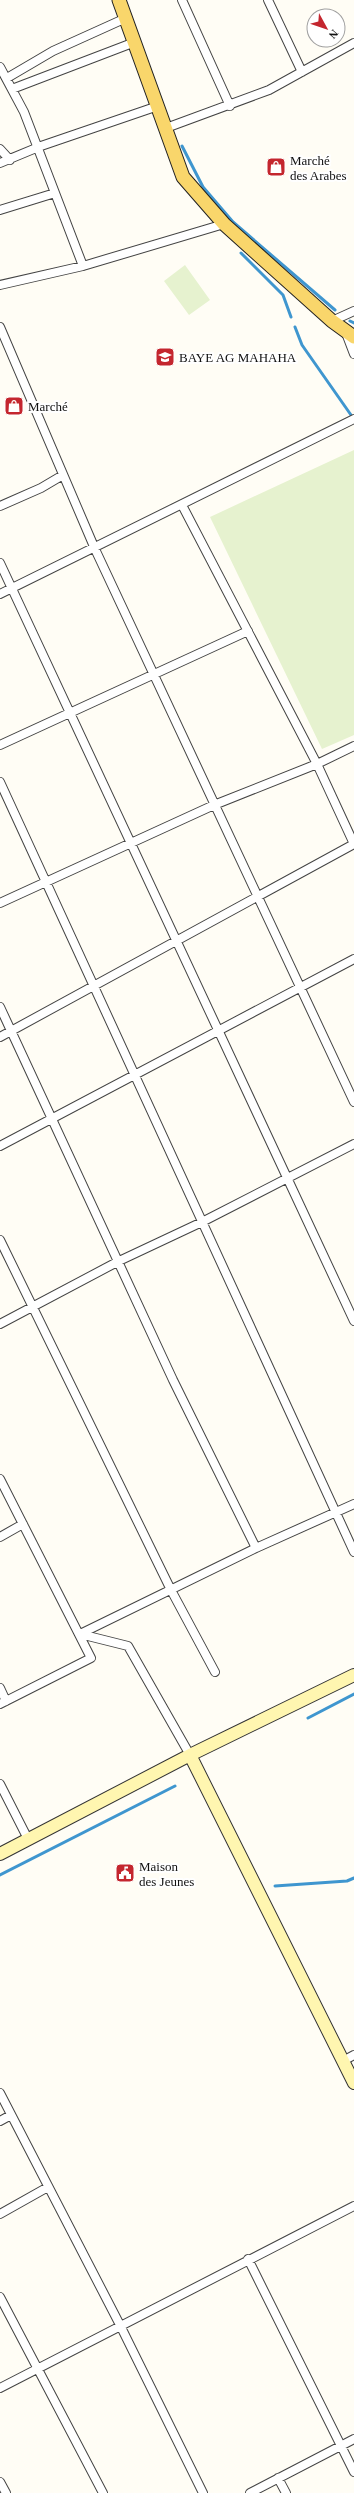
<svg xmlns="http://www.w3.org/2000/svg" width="354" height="2493" viewBox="0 0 354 2493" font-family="Georgia,serif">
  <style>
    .pitch { fill: #e6f2cf }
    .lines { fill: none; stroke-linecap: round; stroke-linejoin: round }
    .stream { stroke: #3f96cf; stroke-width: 3 }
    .street-casing { stroke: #444; stroke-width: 10 }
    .secondary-casing { stroke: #333; stroke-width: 14 }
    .primary-casing { stroke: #222; stroke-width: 15 }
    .street { stroke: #fff; stroke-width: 8 }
    .secondary { stroke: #fff6b0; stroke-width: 12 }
    .primary { stroke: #f9d66b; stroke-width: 13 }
    .labels { text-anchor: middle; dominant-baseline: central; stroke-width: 4; stroke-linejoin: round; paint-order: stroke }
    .poi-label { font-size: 13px; fill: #111; stroke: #fff; text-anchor: start }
  </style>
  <rect width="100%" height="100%" fill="#fffdf5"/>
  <path class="pitch" d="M185,265L210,300L189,315L164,281Z
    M354,450V735L322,749L210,517Z"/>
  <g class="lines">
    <path class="stream" d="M182,146L203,187L233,222L335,310
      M241,253L283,295L291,317
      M350,321L354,323
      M295,327L302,345L351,415
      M308,1718L354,1694
      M0,1875L175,1786
      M275,1886L347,1881L354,1878"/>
    <g class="street-casing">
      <path id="street" d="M182,0L230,106
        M268,0L302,72
        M0,67L24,112L83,266
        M7,78L53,51L126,18
        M12,89L135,42
        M166,128L269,90L354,43
        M0,149L10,160
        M0,163L41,146L158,106
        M0,210L55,193
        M0,285L83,266L224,224
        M332,321L354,311
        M0,327L95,549L354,1102
        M346,333L354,354
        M182,505L317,764L354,844
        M0,506L41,488L63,475
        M0,563L354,1321
        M0,594L354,419
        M0,745L248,631
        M0,782L354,1552
        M0,903L214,805L317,764L354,746
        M0,1007L173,1380L256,1548
        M0,1037L354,844
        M0,1146L354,959
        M0,1240L171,1590L215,1672
        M0,1324L119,1261L202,1222L354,1144
        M0,1479L91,1658L0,1704
        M0,1537L23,1524
        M80,1634L256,1548L354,1504
        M80,1634L128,1646L190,1755
        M0,1688L6,1701
        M0,1784L28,1839
        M343,2061L354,2055
        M0,2093L120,2325L203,2493
        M0,2121L11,2115
        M0,2214L48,2187
        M248,2259L354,2472
        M0,2297L103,2493
        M0,2388L354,2206
        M278,2478L286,2493
        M0,2482L6,2493
        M250,2493L354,2439"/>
    </g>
    <g class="secondary-casing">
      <path id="secondary" d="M190,1755L354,2083
        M0,1854L190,1755L354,1675"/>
    </g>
    <g class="primary-casing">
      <path id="primary" d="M119,0L183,177L224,224L332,321L354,337"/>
    </g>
    <use href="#street" class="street"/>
    <use href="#secondary" class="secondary"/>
    <use href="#primary" class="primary"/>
  </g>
  <defs>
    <g id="shop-square" transform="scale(1)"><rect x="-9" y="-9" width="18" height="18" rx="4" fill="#c4262e" stroke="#fff"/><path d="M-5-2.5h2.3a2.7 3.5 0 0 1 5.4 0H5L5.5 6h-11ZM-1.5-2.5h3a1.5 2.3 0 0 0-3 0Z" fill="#fff"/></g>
    <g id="school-square" transform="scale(1)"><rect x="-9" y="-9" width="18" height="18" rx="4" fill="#c4262e" stroke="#fff"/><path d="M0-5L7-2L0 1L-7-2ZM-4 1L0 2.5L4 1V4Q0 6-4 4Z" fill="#fff"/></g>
    <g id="civic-square" transform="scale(1)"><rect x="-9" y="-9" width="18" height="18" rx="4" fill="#c4262e" stroke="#fff"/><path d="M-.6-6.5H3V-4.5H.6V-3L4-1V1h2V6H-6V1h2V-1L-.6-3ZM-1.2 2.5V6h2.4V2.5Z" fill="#fff"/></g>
  </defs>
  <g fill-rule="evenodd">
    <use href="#shop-square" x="276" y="167"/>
    <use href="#school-square" x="165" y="357"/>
    <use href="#shop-square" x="14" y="406"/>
    <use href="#civic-square" x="125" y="1873"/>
  </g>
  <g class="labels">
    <g class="poi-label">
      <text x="290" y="160">Marché<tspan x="290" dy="15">des Arabes</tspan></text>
      <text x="179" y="357">BAYE AG MAHAHA</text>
      <text x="28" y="406">Marché</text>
      <text x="139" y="1866">Maison<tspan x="139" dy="15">des Jeunes</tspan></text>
    </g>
  </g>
  <g transform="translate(326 28) rotate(130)"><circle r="19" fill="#ffffff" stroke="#a0a0a0"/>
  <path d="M0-3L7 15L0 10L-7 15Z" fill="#c4262e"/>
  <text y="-6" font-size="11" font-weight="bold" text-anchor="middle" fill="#111111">N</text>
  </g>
</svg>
